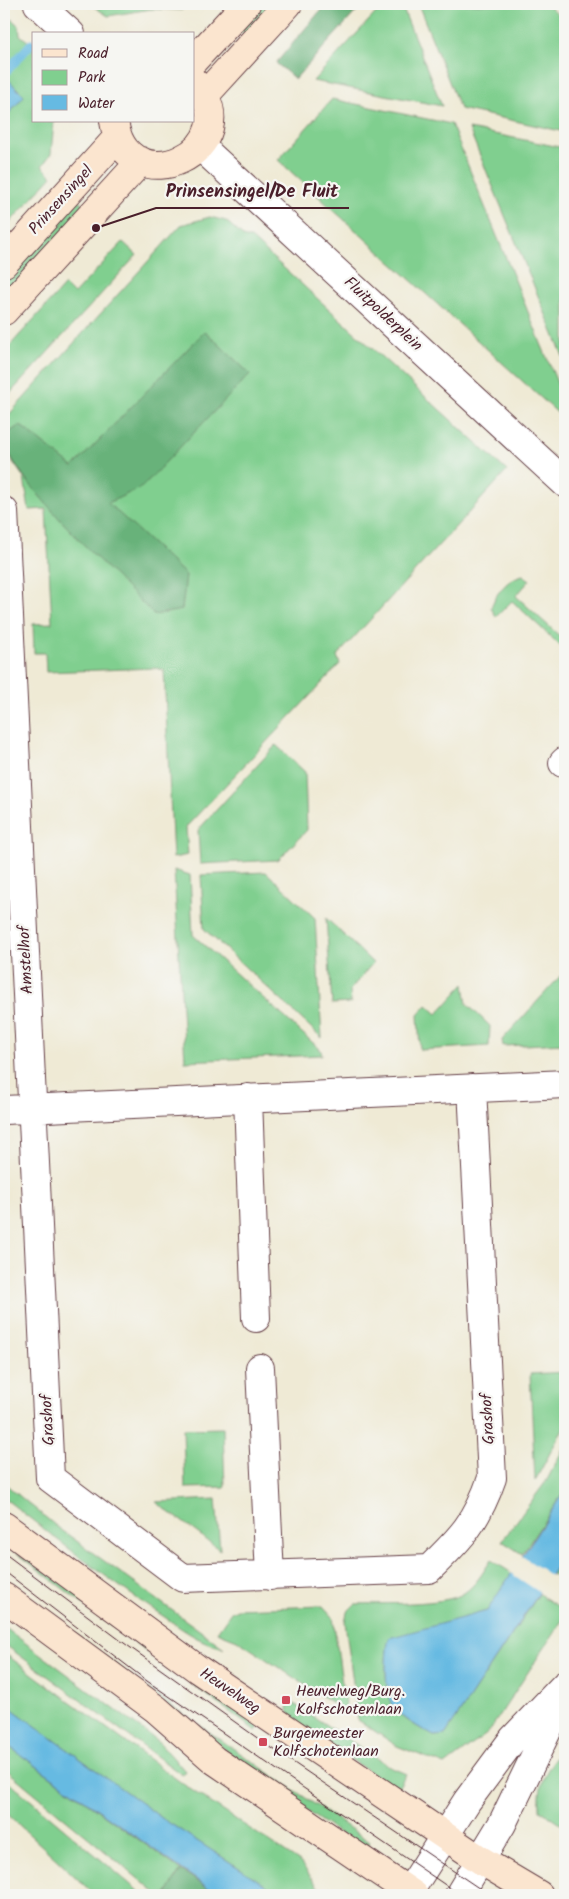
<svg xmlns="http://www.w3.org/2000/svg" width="569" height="1899" viewBox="0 0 569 1899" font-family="Kalam,sans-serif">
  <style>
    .green { fill: #80cf8f; stroke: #65775d }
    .forest { fill: #68b27a; stroke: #596852 }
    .water { fill: #66bae2; stroke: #586c86 }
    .pier { fill: #efead5 }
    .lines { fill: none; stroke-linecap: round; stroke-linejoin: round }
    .stream { stroke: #66bae2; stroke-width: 9 }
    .street-casing { stroke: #633d44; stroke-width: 30 }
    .secondary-casing { stroke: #633d44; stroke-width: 30 }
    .street { stroke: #fff; stroke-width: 28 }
    .secondary { stroke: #fbe5cf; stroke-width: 28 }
    .tram { stroke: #4a1f2b; stroke-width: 1 }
    .poi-dot { fill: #d1495b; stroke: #f6f6f2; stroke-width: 2 }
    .labels { text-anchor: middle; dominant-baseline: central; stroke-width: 4.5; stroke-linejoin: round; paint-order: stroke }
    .street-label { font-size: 16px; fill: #4a1f2b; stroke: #f6f6f2 }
    .poi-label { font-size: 16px; fill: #4a1f2b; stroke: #f6f6f2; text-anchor: start }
    .leader { fill: none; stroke: #4a1f2b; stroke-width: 2 }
    .callout-dot { fill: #4a1f2b; stroke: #f6f6f2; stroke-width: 2 }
    .callout-label { font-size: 18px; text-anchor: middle; font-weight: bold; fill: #4a1f2b; stroke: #f6f6f2; stroke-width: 4.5; stroke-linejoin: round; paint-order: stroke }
  </style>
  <rect width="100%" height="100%" fill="#f6f6f2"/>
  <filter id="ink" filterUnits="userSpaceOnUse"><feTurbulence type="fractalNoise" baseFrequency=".02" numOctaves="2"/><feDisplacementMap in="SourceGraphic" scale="10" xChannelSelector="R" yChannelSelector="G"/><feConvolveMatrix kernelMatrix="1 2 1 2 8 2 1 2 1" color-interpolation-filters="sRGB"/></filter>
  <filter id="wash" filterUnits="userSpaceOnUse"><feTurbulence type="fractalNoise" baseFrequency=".0096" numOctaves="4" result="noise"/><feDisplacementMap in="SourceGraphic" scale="20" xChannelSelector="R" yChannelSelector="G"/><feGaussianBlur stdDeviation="1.12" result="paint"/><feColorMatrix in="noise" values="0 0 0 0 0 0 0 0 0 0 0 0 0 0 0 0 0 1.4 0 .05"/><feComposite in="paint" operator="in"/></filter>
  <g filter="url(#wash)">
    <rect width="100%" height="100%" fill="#efead5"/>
    <path class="green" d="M90,4H188L182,10L151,9L108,16Z
      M256,4H273L245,35L236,26Z
      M384,4H401L442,106L313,81Z
      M418,4H547L564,19L565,18V132L460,109Z
      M4,12L19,26L20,35L34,46V121H54L51,154L42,166L52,176L4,229V119L24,96L4,75Z
      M332,99L451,124L565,402V413L562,417L278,160Z
      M469,129L565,148V361Z
      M75,198L87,208L4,299V275Z
      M210,217L226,221L245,238H251L507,471L337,656L340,664L186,827L188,855L173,858L164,670L155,668L46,672L45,653H34L33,624L52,623L46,509L29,510L24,478L4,449V420L181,225Z
      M123,242L137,255L4,400V352L65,285L74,294Z
      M523,575L530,580L516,596L565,641V650L512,601L496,617L491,608C495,594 508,578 523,575Z
      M276,745L305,772L307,830L278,860L200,864L198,830Z
      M174,870L190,875L193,935L321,1050L322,1055L185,1061Z
      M266,872L315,918L322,1038L204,929L201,875Z
      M326,918L373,963L350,990L351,1003L332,1004Z
      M565,971V1043L503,1046L502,1040Z
      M464,984L467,1004L490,1026L489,1046L420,1050L418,1015L427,1005L437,1014Z
      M565,1372V1425L535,1481L530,1374Z
      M223,1428L225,1487L185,1488L183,1429Z
      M565,1445V1490L522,1554L502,1541L547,1480Z
      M4,1483L56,1526L224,1648C197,1642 180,1627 157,1612C104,1577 54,1537 4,1498Z
      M216,1499L220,1550L156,1502Z
      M4,1543L262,1722L256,1731L96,1614Z
      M565,1554V1583L552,1574Z
      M491,1560L512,1573L487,1611L389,1639C385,1651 384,1697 393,1707C402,1719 421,1729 434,1736L445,1735L539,1594L565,1611V1616L488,1733L445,1765L397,1746L358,1720L345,1622L347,1612L355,1604C379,1603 447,1606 464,1593C476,1585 483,1572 491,1560Z
      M4,1581L180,1712L370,1842L365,1851L262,1781L222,1747L4,1587Z
      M323,1606L333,1617L346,1712L237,1640L217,1632L231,1612L237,1609Z
      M4,1627L160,1743L185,1771L182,1775L4,1644Z
      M4,1653L190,1789L300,1862L324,1895H281L163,1819L4,1703Z
      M288,1700L392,1768L406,1774L397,1790L290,1719L287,1703Z
      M4,1743L181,1870L166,1895H158L4,1768Z
      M565,1743V1827L540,1810C538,1777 548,1770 565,1743Z
      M4,1778L22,1793L143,1895H95L4,1811Z"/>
    <path class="forest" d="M326,4H363L295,79L276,63Z
      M205,331L250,374L142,487L108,503L186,575L182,610L154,615C124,584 4,473 4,436L20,425L73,467Z
      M181,1870L218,1895H166Z"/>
    <path class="water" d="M4,75L24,96L4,119Z
      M565,1490V1554L445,1735L434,1736C422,1730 401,1717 393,1707C384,1696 385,1651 389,1638L487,1611Z
      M4,1703L163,1819L281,1895H218L4,1743Z"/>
    <path class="pier" d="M519,1554L553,1577L542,1594L509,1572Z"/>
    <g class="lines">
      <path class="stream" d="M4,74L31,44"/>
    </g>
  </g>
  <g filter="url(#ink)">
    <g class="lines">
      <g class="street-casing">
        <path id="street" d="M38,4L71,34
          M200,146L565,483
          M4,511L50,1478L183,1578L429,1569C461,1538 477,1522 492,1478L472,1088
          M563,763L565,761
          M248,1098L256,1318
          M4,1110L565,1084
          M260,1368L270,1576
          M407,1895L467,1801L513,1739L565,1685
          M459,1895L502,1824L563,1698"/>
      </g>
      <g class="secondary-casing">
        <path id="secondary" d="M194,60L246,4
          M204,96L288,4
          M114,121C126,209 255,148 194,82
          M4,263L118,137
          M4,311L141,161
          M4,1526L199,1670L482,1861L539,1895
          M4,1597L156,1709L214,1760L414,1895"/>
      </g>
      <use href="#street" class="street"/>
      <use href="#secondary" class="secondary"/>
      <path class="tram" d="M4,1553L124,1643L263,1742L489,1895
        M4,1571L147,1681L460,1895"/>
    </g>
  </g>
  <g class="poi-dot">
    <rect x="281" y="1695" width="10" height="10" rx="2.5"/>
    <rect x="258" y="1737" width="10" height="10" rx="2.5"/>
  </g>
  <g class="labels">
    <g class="street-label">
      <text transform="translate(61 200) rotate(-48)">Prinsensingel</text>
      <text transform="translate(383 314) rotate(43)">Fluitpolderplein</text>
      <text transform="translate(26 960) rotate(-93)">Amstelhof</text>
      <text transform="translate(488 1419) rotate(-93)">Grashof</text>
      <text transform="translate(48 1420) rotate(-93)">Grashof</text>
      <text transform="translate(230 1691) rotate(34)">Heuvelweg</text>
    </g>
    <g class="poi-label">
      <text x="296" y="1691">Heuvelweg/Burg.<tspan x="296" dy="18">Kolfschotenlaan</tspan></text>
      <text x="273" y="1733">Burgemeester<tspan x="273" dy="18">Kolfschotenlaan</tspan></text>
    </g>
  </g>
  <path class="leader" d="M96 228L156 208H349"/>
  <circle class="callout-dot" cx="96" cy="228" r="5"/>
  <g class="callout-label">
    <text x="252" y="197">Prinsensingel/De Fluit</text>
  </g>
  <rect width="569" height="1899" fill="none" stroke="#f6f6f2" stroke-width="20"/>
  <rect x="32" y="32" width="162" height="90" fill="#f6f6f2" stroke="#b1a0a2"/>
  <rect x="42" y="49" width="25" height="8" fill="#fbe5cf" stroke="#b1a0a2"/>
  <text x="78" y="58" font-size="15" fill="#4a1f2b">Road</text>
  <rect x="42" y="70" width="25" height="15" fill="#80cf8f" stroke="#b1a0a2"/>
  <text x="78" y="82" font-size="15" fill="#4a1f2b">Park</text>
  <rect x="42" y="95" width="25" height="15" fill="#66bae2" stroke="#b1a0a2"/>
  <text x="78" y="108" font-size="15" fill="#4a1f2b">Water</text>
</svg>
